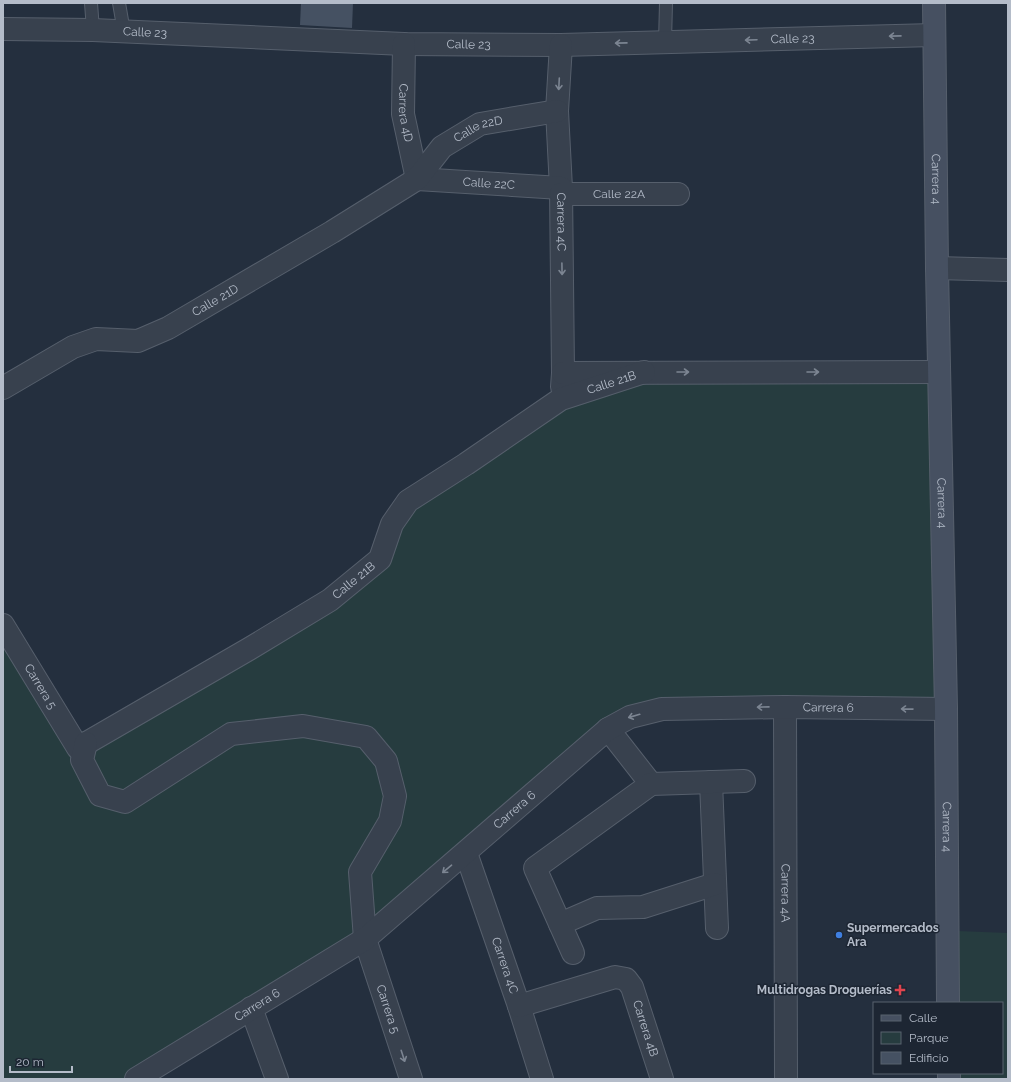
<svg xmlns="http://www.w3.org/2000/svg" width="1011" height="1082" viewBox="0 0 1011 1082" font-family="Raleway,sans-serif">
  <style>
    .green { fill: #263c3f }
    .building { fill: #455162 }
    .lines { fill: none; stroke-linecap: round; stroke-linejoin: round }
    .service-casing { stroke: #565f6c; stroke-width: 14 }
    .minor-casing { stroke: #565f6c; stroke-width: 24 }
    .secondary-casing { stroke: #565f6c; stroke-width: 24 }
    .service { stroke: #38414e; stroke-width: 12 }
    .minor { stroke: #38414e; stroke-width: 22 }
    .secondary { stroke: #465061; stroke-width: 22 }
    .oneway { stroke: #7c8592 }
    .shop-dot { fill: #3f7fe0; stroke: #1d2633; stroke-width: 1.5 }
    .health-dot { fill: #e0444e; stroke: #1d2633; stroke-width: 1.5 }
    .labels { text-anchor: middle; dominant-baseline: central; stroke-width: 3; stroke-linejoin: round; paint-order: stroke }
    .street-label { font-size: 12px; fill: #b4bcc9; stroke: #1d2633 }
    .poi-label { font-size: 12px; font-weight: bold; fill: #b4bcc9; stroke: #1d2633; text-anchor: start }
  </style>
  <rect width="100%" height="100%" fill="#242f3e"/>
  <path class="green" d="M644,372H939L946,709L630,717L365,939L136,1079H3V624L77,748L380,559L392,524L535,416Z
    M958,931L1008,933V1079H961L960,1073H1002V1003H957Z"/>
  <path class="building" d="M301,3H353L352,28L300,25Z"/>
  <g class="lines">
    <g class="service-casing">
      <path id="service" d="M91,3L93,30
        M119,3L124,32
        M665,42L666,3"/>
    </g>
    <g class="minor-casing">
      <g id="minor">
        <path id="s1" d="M3,29L93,30L404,44L561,45L934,35"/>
        <path id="s2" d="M404,44L403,114L417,179"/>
        <path id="s3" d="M561,45L557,111L561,188L563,373L562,387"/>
        <path id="s4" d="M417,179L561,188"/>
        <path id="s5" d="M561,194H678"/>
        <path d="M937,268L1008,270"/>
        <path d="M563,373L939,372"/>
        <path id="s6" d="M3,388L73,347L96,339L138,341L168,328L332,232L417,179L442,147L480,124L557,111"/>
        <path id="s7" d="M3,625L78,748L249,649L330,600L380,559L392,524L408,501L466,464L561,399L644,372"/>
        <path id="s8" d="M785,707L786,1079"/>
        <path d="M608,729L651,784"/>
        <path id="s9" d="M86,743L82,760L100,795L125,802L231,734L303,726L366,737L386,761L395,796L390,821L360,872L365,939L411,1079"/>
        <path d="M711,782L717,928"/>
        <path id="s10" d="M466,853L519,1006L542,1079"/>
        <path d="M560,924L597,908L643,907L715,884"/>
        <path d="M573,953L535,868L651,784L744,781"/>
        <path id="s11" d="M519,1006L615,977L626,979L632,987L662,1079"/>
        <path d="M251,1008L277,1079"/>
        <path id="s12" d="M136,1079L365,939L608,729L630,717L662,709L785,707L946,709"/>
      </g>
    </g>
    <g class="secondary-casing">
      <g id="secondary">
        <path id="s13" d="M934,3L937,268L946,709L948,1003"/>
        <path d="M949,1073V1079"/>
      </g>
    </g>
    <use href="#service" class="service"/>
    <use href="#minor" class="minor"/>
    <use href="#secondary" class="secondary"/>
  </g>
  <defs><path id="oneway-shaft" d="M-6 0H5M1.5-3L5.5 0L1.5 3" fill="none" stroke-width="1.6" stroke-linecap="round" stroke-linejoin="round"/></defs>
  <g class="oneway">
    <use href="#oneway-shaft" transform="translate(895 36) rotate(179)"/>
    <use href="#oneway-shaft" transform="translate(751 40) rotate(178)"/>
    <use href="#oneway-shaft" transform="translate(621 43) rotate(179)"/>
    <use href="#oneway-shaft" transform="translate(559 84) rotate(93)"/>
    <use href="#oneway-shaft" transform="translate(562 269) rotate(89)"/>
    <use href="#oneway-shaft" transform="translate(683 372)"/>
    <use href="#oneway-shaft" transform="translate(813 372)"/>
    <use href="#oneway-shaft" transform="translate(763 707) rotate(179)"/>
    <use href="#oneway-shaft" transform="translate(907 709) rotate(-179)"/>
    <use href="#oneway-shaft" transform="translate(634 716) rotate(164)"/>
    <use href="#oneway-shaft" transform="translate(447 869) rotate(140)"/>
    <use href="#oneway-shaft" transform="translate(403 1056) rotate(72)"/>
  </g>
  <circle class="shop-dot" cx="839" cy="935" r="4"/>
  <path class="health-dot" d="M898 984h4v4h4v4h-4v4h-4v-4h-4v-4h4z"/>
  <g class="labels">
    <g class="street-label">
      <text stroke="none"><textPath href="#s1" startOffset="142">Calle 23</textPath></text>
      <text stroke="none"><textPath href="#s1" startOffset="790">Calle 23</textPath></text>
      <text stroke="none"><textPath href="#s1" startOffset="466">Calle 23</textPath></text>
      <text stroke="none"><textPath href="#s2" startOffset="69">Carrera 4D</textPath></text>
      <text stroke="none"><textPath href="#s6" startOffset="552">Calle 22D</textPath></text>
      <text stroke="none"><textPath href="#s13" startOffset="176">Carrera 4</textPath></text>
      <text stroke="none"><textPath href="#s4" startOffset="72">Calle 22C</textPath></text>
      <text stroke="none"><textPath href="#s5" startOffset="58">Calle 22A</textPath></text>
      <text stroke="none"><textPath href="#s3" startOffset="177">Carrera 4C</textPath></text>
      <text stroke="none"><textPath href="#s6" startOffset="235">Calle 21D</textPath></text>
      <text stroke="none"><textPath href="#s7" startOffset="803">Calle 21B</textPath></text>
      <text stroke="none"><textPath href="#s13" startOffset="500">Carrera 4</textPath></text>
      <text stroke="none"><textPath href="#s7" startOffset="467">Calle 21B</textPath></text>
      <text stroke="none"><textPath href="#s7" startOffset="72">Carrera 5</textPath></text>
      <text stroke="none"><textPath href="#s12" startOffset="814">Carrera 6</textPath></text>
      <text stroke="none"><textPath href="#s12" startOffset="466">Carrera 6</textPath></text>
      <text stroke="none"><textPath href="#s13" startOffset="824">Carrera 4</textPath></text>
      <text stroke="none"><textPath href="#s8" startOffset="186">Carrera 4A</textPath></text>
      <text stroke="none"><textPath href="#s10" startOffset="119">Carrera 4C</textPath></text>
      <text stroke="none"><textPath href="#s12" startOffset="142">Carrera 6</textPath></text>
      <text stroke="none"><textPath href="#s9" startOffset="638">Carrera 5</textPath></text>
      <text stroke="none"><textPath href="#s11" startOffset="165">Carrera 4B</textPath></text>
    </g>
    <g class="poi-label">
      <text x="847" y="928">Supermercados<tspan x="847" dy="14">Ara</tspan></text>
      <text x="892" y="990" text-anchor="end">Multidrogas Droguerías</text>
    </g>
  </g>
  <rect width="1011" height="1082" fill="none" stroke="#b4bcc9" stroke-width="8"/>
  <rect x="873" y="1002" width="130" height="72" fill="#1d2633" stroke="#59626f"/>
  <rect x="881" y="1015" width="20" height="6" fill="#465061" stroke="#59626f"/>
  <text x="909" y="1022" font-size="12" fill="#b4bcc9">Calle</text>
  <rect x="881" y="1032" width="20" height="12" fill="#263c3f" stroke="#59626f"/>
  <text x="909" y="1042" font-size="12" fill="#b4bcc9">Parque</text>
  <rect x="881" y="1052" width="20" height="12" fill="#455162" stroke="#59626f"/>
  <text x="909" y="1062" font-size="12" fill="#b4bcc9">Edificio</text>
  <path d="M10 1066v6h62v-6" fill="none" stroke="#b4bcc9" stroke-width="2"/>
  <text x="16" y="1066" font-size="12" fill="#b4bcc9" stroke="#1d2633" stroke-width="3" paint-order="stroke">20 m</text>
</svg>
